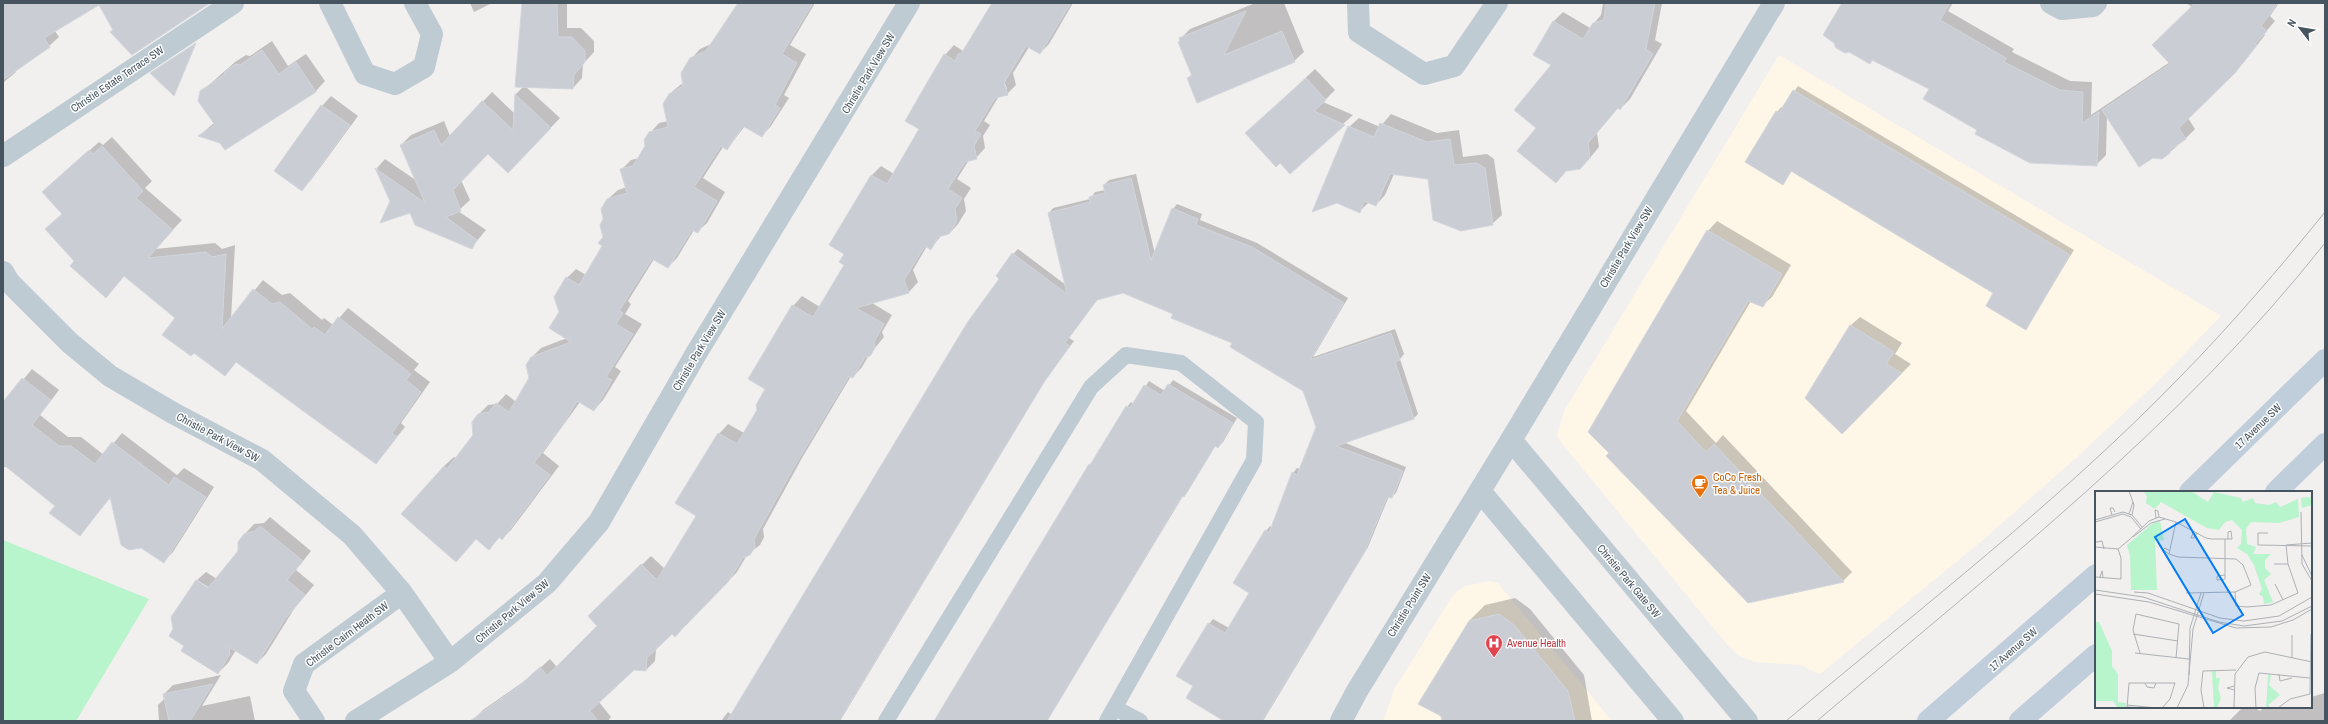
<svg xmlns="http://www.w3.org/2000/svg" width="2328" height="724" viewBox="0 0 2328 724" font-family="'Archivo Narrow',sans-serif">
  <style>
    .commercial { fill: #fef6e7 }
    .green { fill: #b8f4cc }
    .shadow { fill: #0003; fill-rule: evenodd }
    .building { fill: #caced4; stroke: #d2d6dc }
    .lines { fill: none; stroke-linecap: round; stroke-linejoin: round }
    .lane { stroke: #becbd3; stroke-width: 16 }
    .street { stroke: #becbd3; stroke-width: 22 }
    .secondary { stroke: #bfceda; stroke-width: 22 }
    .tram { stroke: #b0b5ba; stroke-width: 1 }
    .labels { text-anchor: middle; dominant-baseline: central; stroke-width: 3; stroke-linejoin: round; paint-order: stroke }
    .street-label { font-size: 11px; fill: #45545f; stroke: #fff }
    .food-label { font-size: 11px; fill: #c56008; stroke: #fff; text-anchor: start }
    .health-label { font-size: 11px; fill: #be3a42; stroke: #fff; text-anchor: start }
    .inset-road { fill: none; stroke: #adb1b5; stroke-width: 1 }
    .view { fill: #037cf8; fill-opacity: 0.15; stroke: #037cf8; stroke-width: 2 }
    .inset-edge { fill: none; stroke: #45545f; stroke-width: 2 }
  </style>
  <rect width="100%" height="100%" fill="#f2efef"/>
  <path class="commercial" d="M1779,55L2221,316L2154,385L2076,458L1984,539L1820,674L1800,665L1754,662L1738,655L1725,642L1560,441L1557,435L1564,411Z
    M1490,581L1498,583L1612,721H1383L1395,688L1453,595L1465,586Z"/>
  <path class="green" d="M3,540L149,599L76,721H3Z"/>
  <path class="shadow" d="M3,3H135L99,4L55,31L59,37L49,46L15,70L16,72L3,83Z
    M470,3H492L474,12Z
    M523,3H567V28H581L594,41V52L583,64L582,78L573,88L526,87L560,118L517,163L488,153L461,180L470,200L458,211L486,230L471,248L391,201L377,168L385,159L417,181L401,145L411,135L444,121L450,136L492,92L515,114L516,94L524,86Z
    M739,3H815L790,45L806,54L784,95L789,98L771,126L762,136L745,126L727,149L723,147L703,178L725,192L707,223L697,232L694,230L677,258L668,267L654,259L628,301L631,304L625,314L642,324L615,367L621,371L603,400L594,410L580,402L543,453L559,466L511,530L502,539L500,537L488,549L477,538L444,466L454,457L456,459L474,435L479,414L488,405L497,404L506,394L516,402L530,378L531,358L541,348L567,338L560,312L567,278L576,269L586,275L604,245V219L608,199L618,190L627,187L622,169L631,160L639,158L646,146L650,133L659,123L668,121L669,94L684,82L691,59L700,49L711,44Z
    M993,3H1073L1049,44L1040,53L1029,47L1013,73L1016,85L1007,94L999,96L984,121L990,125L983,136L985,148L976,158L969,160L957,179L971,188L964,199L966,211L958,224L949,234L942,235L931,248L927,246L913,270L918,282L909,292L872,303L892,315L882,332L884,337L869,355L862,367L853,377L851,376L802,458L763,529L764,537L760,545L747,555L737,572L683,628L672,633L656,649L655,661L646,670L634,669L599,702L611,717L608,721H475L474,719L483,710L530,677L550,659L557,667L599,626L589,616L651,556L665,569L697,516L719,434L728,424L744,433L758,411L793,306L802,296L820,307L845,265V254L830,245L872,175L881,166L894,174L917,136L945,55L954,45L963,51L967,46ZM1002,78H1003L1007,89H1005Z
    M1251,3H1284L1304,52L1294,61L1188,78L1192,74L1180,39L1190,29L1253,4Z
    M1603,3H1662L1655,40L1662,44L1630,99L1620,109L1618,107L1597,133L1599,147L1589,159L1568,169L1556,182L1538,128L1553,65L1554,21L1563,12L1590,28L1601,15Z
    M1844,3H1953L1948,11L2014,49L2012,52L2070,81L2092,82L2091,115L2170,62L2192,7L2186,3H2279L2270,16L2275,21L2264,34L2265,35L2244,62L2188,118L2195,129L2186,138L2169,153L2107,115L2106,155L2096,165L1978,129L1930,88L1873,59L1869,63Z
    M272,41L288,66L306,54L325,81L316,91L226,149L221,142L200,135L214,123L201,92L235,62L246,55L250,56Z
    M1315,69L1335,90L1323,102L1353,115L1290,173L1256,124Z
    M1798,86L2074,250L2026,328L1995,293L1792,171L1783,184L1777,112L1781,107L1783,108Z
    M331,96L358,116L311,180L302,190L276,171L322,106Z
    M1391,114L1437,133L1459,130L1463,157L1487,154L1494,159L1502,215L1492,224L1428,179L1394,174L1385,195L1376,205L1369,202L1359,212L1349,127L1359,118L1380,127Z
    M112,137L152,181L145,188L182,220L155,249L215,243L222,249L235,245L231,319L263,280L282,295L290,293L322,320L324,318L333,325L348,308L419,364L414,370L430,382L401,423L405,427L376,463L237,361L225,374L176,318L125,275L105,297L75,261L53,183L99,142L103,145Z
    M1136,174L1155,254L1173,209L1177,204L1202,214L1200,220L1257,243L1348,298L1313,357L1395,329L1404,354L1400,359L1418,414L1414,418L1343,442L1406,467L1396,493L1391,497L1389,496L1368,547L1263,721H1226L1194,686L1209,624L1213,619L1229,628L1250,592L1266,531L1270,526L1272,528L1293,473L1297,468L1300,469L1317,427L1304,391L1234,342L1174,313L1123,292L1098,298L1069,338L1074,341L1048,376L840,721H721L728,712L732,715L1001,279L997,276L1013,254L1018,249L1066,285L1049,213L1053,208L1090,199L1095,192L1106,190L1104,185L1109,180Z
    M1717,221L1791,265L1772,297L1762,306L1751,301L1686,411L1716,443L1723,435L1852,572L1843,581L1748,602L1610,453L1708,231Z
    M1860,317L1902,343L1895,354L1911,364L1842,433L1850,326Z
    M32,369L59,390L40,415L68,437H81L104,455L122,433L177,475L184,468L214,487L173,552L164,561L111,497L80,535L56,506L6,467H3V404Z
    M1173,380L1237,418L1223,442L1218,447L1216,445L1188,491L1183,496L1047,721H935L1127,407L1131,402L1134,404L1149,381L1165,391Z
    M270,517L311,551L296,570L314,585L294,609L266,654L257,663L236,650L228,663L218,673L186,646L196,581L212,591L213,590L197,580L206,572L217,579L239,551L245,534L254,524L264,523Z
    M1515,598L1530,609L1584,675L1592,721H1443L1469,621L1485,605Z
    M221,675L202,706L250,696L255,721H159L158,705L165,698L164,694L173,685Z
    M2325,693V721H2229L2243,707H2254L2260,711L2264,707H2284L2287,709L2289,707H2311V697Z"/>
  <path class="building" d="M3,3H210L132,55L110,32L113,30L99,5L44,38L50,47L3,80Z
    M522,3H557L558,37H572L585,51V62L574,75L573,89L515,87Z
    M738,3H813L782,54L797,63L775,105L780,108L762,137L743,126L727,150L721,146L694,187L717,201L698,233L692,230L668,268L652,259L639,279L619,311L623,313L616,324L633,334L606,377L612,380L594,411L577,401L562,426L534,463L550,475L502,540L499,537L489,550L476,539L456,562L401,514L444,466L447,469L473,435L472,422L478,414L489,412L496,403L509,412L529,378L526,365L531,357L571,342L549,328L559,312L554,297L566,277L579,285L602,246L598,243L603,237L600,225L603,219L601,209L607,199L627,193L620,169L633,166L645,146L644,140L649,132L668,127L663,104L669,94L683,86L681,73L690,58L706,51Z
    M992,3H1071L1040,54L1026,46L1004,83L1008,95L995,98L975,131L981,134L974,146L977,159L965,162L948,189L962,198L955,209L957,221L949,234L938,237L931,250L925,246L904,280L909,293L856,308L884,324L874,342L875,348L870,356L865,357L853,378L849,376L793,469L754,539L755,547L750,555L743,558L728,582L683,628L675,637L672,634L647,658L646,671L634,670L590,711L598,721H470L519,686L540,667L547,676L597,626L588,616L641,564L657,580L696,516L675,503L718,433L737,444L757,410L756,405L765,389L748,379L792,305L813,317L844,265L839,262L844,254L829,245L871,175L887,184L919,129L905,121L928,81L944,54L955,61L959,53L961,54Z
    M1606,3H1655L1646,49L1653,54L1620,110L1618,108L1588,143L1590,158L1580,169L1566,171L1556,183L1517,151L1536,128L1514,110L1551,65L1533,55L1553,21L1583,39L1593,23L1604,20Z
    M1842,3H1950L1940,20L2006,58L2004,62L2060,90L2083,92L2082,123L2099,112L2097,166L2030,163L1975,134L1977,130L1923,99L1929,89L1872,60L1870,64L1849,52L1845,53L1836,48L1834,43L1823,35Z
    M2195,3H2278L2261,26L2267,31L2255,44L2257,45L2235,73L2179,128L2186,139L2171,149L2170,153L2162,159L2153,158L2139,167L2102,110L2170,64L2152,45Z
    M1246,11L1224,55L1282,31L1295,62L1197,103L1187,78L1192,76L1178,42L1180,41L1179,38Z
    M196,43L174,96L150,73Z
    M262,50L279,74L296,62L316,92L225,150L220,143L198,136L215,125L198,101L200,91L224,75L225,71L236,64L240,65Z
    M1306,78L1326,100L1314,111L1345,125L1290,174L1280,163L1276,167L1245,133Z
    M1793,90L2070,255L2026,330L1986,306L1993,293L1791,171L1783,185L1745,162L1776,111L1779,113Z
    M515,94L551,128L508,173L488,154L453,190L461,211L446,217L477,240L472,249L415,225L410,213L380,223L390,201L375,168L425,203L400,145L434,130L441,145L482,101L513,130Z
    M321,105L350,125L302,191L274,171Z
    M1380,123L1427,142L1450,139L1454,165L1477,163L1485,168L1493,225L1461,231L1433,220L1428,179L1390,174L1376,206L1364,201L1360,213L1337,203L1312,212L1348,126L1374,137Z
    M102,146L143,191L136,198L173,230L148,258L206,252L212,257L226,254L222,329L253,289L272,304L280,302L312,329L314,327L325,335L338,317L411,374L406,380L421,392L392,433L397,437L376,464L236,362L225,376L194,353L191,356L162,335L175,318L124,276L106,298L70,266L74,261L45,229L62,214L42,192L89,150L93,154Z
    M1131,178L1151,260L1172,208L1198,219L1196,225L1252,247L1344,303L1310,360L1391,333L1400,360L1395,362L1414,419L1336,446L1403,471L1392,498L1387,497L1364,553L1262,721H1224L1186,698L1193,686L1176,676L1208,623L1225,633L1249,593L1233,583L1265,530L1269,533L1292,472L1297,475L1316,427L1303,391L1230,347L1232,343L1171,318L1173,314L1123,293L1097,300L1065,343L1070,346L1044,382L839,721H727L967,323L999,279L996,276L1012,253L1067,294L1048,213L1090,202L1089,197L1105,193L1103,185Z
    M1707,230L1782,274L1763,307L1748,301L1677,421L1706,452L1714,444L1844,582L1748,603L1606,456L1609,453L1588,432Z
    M1850,325L1894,352L1886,364L1902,373L1842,434L1805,398Z
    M22,378L51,400L32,425L59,446H71L95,464L112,442L169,485L174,477L206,497L164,563L141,548L129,550L121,545L110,497L80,536L49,513L55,506L3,464V402Z
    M1168,384L1233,423L1218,448L1215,446L1184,497L1182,496L1047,721H934L1089,464L1090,465L1126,406L1130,408L1144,385L1161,395Z
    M260,526L303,561L287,580L305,595L285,619L257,664L229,647L230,654L218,674L181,651L184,646L169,636L173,629L171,617L196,580L208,588L238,551V542L244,534L255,531Z
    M1499,614L1514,625L1568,691L1575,721H1442L1441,716L1418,704L1469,621Z
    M213,684L190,721H169L163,694Z"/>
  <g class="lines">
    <path class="lane" d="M1115,708L1140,721
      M886,721L1091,387L1126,355L1181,363L1256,422L1254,460L1107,721"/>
    <path class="street" d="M330,3L365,74L395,84L424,67L432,34L415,3
      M1358,3L1359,32L1424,74L1454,66L1497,3
      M2051,3L2062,9L2093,6L2096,3
      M3,156L233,3
      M3,272L9,282L70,343L110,376L173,413L262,460L352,535L402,593L450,662L547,583L599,522L697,352L909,3
      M1511,440L1747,721
      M1480,491L1673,721
      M314,721L294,691L304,664L402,593
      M356,721L450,662
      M1341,721L1357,691L1511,440L1774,3"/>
    <path class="secondary" d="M2190,492L2325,360
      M2276,492L2325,444
      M1928,721L2096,575
      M2020,721L2096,655"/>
    <path class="tram" d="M1786,721C1919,609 2059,502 2180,377C2231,325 2279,269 2325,212
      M1817,721C1994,570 2180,427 2325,243"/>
  </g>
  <defs>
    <g id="cafe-pin" transform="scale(0.9)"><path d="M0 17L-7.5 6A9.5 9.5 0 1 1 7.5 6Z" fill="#e8710a" stroke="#fff"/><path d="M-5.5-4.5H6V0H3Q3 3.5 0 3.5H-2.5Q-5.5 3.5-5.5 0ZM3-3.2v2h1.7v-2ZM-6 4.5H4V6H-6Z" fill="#fff"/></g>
    <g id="hospital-pin" transform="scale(0.9)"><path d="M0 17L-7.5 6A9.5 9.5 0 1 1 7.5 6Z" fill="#e0444e" stroke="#fff"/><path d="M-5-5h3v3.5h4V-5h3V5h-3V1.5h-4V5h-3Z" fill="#fff"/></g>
  </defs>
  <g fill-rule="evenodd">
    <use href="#cafe-pin" x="1700" y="483"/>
    <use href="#hospital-pin" x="1494" y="643"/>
  </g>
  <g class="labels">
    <g class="street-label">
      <text transform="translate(868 73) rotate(-59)">Christie Park View SW</text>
      <text transform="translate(117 79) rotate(-34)">Christie Estate Terrace SW</text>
      <text transform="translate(1626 247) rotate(-59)">Christie Park View SW</text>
      <text transform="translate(699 350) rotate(-59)">Christie Park View SW</text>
      <text transform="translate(2258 426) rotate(-44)">17 Avenue SW</text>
      <text transform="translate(218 437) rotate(28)">Christie Park View SW</text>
      <text transform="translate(1629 581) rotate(50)">Christie Park Gate SW</text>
      <text transform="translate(1409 605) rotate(-58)">Christie Point SW</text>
      <text transform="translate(512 611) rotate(-40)">Christie Park View SW</text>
      <text transform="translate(347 634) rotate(-37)">Christie Cairn Heath SW</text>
      <text transform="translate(2013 649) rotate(-41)">17 Avenue SW</text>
    </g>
    <g class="food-label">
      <text x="1713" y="477">CoCo Fresh<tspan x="1713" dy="13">Tea &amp; Juice</tspan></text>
    </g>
    <g class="health-label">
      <text x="1507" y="643">Avenue Health</text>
    </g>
  </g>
  <g transform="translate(2095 491)">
    <rect width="217" height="217" fill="#f2efef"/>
    <path d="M48,0H96L113,11L119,1L146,7L148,11L158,7L160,12L174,14L181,11L185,16L203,8L204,26L184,32L156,31L151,38L152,53L161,56L158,63H176L170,69V77L176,83L169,89L178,111L169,113L168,106L164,103L167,98L159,74L152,63L142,57L146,53L147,39L137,29L130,31L124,39L112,37L66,11L60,18L51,12L52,5ZM217,6V14L207,17L206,7ZM65,30L69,49L60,50L62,99H36L35,65L32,54L58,32ZM0,131H4L17,160V175L23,183V211L31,212V217H23L18,210H0ZM121,179V187H125L123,197L126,207L122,217H119L117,180ZM173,184H176L174,194L185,204L173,214L175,217H171Z" fill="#b8f4cc"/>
    <path class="inset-road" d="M34,0L39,14L37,24M206,21L207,73L217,90M34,23L38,11M17,24L15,17H18L20,21M61,27L60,19L63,20L64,26M0,29L28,21L37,24L47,36M0,31L28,23L36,26L46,38M81,31L74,63L83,66L141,68L148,74L156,94L140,101L91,102M99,40L96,47H99L102,42M173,42H163V54L217,55M38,46L56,32L70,28M34,49L54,30L64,26L81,31L111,47L116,48H137L136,40L133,41V48M0,54L1,51L7,50L9,58M191,54L217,52M0,56L23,58L34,49M74,63L68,59L70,57L75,60M207,64L217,85M179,73H193M130,84L122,85V89L130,88V48M0,86L26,88V67L23,58M5,86L7,80L8,86M180,93L188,109M0,99L48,106L124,131L149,135L187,130L217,115M39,101L53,102L125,127L149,130L184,125L217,106M140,101L141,115L152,116L176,114L203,102L193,73L191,54M0,103L54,111L141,137L176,136L198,129L217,118M38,143L83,150M40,162L94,168M45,162L38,139L41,123L84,133L81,167M197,167V144M184,183L185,190L197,187M94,184L95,137L106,102M50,192L52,196L59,197L61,192M139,199L132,197L139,195M32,214L61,217M32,216L53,217M32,217L34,192H80L75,208L67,217M82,217L93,194L98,138L109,102M109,217L106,199L108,180L141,179M139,217L140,183L153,166L170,161L217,171M161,217L160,197L164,182L215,187M183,217L195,208L215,203L216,143"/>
    <path class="view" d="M90,28L148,124L118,142L60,46Z"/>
    <rect width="217" height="217" class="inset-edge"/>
  </g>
  <rect width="2328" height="724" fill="none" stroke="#45545f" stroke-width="8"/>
  <g transform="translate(2300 28) rotate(301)" stroke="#ffffff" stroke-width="3" paint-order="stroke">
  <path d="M0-3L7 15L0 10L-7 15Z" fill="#45545f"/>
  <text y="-6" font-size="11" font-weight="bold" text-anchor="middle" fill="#45545f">N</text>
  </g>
</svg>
